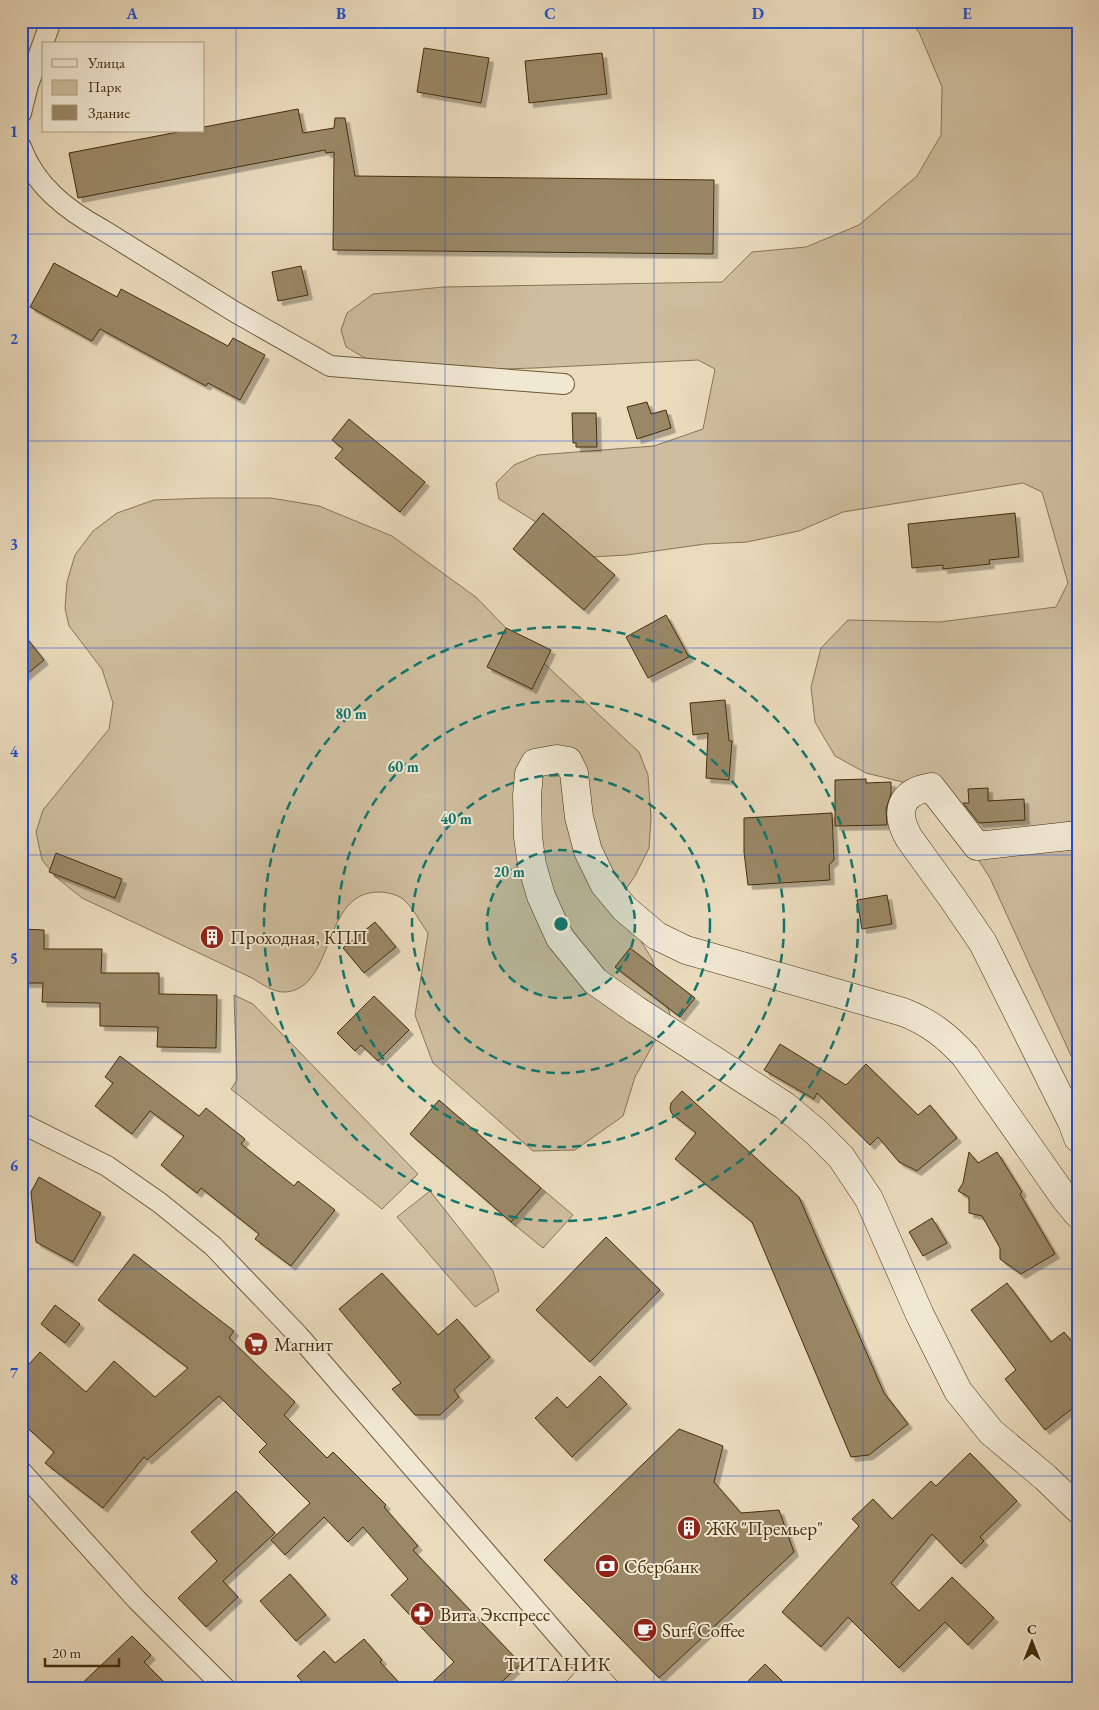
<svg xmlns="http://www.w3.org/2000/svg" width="1099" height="1710" viewBox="0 0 1099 1710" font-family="'EB Garamond',serif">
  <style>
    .green { fill: #cebd9e; stroke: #897553 }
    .building { fill: #9a8766; stroke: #442d08; filter: url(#shadow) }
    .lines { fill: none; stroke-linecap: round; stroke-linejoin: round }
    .street-casing { stroke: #6e5835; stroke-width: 22 }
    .secondary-casing { stroke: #442d08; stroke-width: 29 }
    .street { stroke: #f1e8d4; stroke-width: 20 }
    .secondary { stroke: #f1e8d4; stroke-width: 28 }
    .grid { fill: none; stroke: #1d4ed8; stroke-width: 1; stroke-opacity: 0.55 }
    .ring { fill: none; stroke: #0f766e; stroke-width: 2.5; stroke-dasharray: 9 6 }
    .labels { text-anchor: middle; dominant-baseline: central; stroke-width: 4; stroke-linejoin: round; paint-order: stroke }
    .poi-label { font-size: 19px; fill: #442d08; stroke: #f1e8d4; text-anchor: start }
    .neighbourhood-label { font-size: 20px; letter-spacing: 1px; fill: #442d08; stroke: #f1e8d4 }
    .centre { fill: #0f766e; stroke: #f1e8d4; stroke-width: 2.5 }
    .ring-label { font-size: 15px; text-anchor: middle; font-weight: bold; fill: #0f766e; stroke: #f1e8d4; stroke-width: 4; stroke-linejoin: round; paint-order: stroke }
    .neatline { fill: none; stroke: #1d4ed8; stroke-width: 2 }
    .grid-label { font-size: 16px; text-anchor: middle; font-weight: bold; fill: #1d4ed8 }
  </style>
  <defs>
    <filter id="shadow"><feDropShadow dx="4.5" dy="4.5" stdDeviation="0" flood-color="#0004"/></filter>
  </defs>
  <rect width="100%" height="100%" fill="#eadbbd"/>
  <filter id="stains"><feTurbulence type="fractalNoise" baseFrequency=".004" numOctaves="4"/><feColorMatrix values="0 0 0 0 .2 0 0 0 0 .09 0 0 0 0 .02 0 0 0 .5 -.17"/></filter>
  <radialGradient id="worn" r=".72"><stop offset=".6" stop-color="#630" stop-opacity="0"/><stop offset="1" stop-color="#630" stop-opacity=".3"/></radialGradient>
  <path class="green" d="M908,21H1078V1071L990,878L942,803L907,783L866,773L835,756L815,722L811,687L821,648L848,620L940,622L1056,607L1068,583L1042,492L1023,483L843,512L799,531L747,542L705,544L627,555L592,557L499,499L496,483L514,465L538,455L654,446L703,429L715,369L698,360L534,368L447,371L367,359L346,347L341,330L347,313L373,294L443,287L722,282L752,252L806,247L859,225L917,176L941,135L942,87L919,32Z
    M207,498H271L319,506L392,536L477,598L506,628L639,752L648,775L651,817L649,848L635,876L617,902L652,959L670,1014L635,1077L623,1116L575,1150L533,1151L433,1063L415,1015L428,933C420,922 413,908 403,899C396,894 386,892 378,892C321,893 336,987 286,992C274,993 262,984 252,978L82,898L56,877L42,860L36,832L43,810L109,729L113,703L102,669L69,626L65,608L67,582L75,555L93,531L117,513L154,500Z
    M234,995L253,1004L418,1174L382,1209L231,1089L237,1080Z
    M541,1188L573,1215L543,1248L511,1222Z
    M430,1191L493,1271L499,1291L475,1307L397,1217Z"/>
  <path class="building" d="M424,48L489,58L481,103L417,92Z
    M602,53L607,94L529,103L525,61Z
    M298,109L303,133L334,128L335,118H345L355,176L714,180L713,254L333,250L334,152L326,153L325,150L78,198L69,153L183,131H204V127Z
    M54,263L117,297L121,289L228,346L233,338L265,355L240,400L208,383L206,386L100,329L92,341L30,307Z
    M301,266L308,295L278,301L272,272Z
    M647,402L651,414L666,410L671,428L637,439L627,407Z
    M572,413H596L597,447H576V443H573Z
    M349,419L425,482L400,512L335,458L343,449L332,440Z
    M543,513L615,575L584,610L513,549Z
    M1015,513L1019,557L989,560L990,564L943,569V565L912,568L908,524Z
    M666,615L689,657L648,678L626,637Z
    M506,628L551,650L532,689L487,667Z
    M21,631L44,660L21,679Z
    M725,700L729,741H732L729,780L706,778L708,733L693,735L690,703Z
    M866,779V783L891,782V794L886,809L887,825L835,826V780Z
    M988,788V801L1024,799L1025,820L979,823L963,803H969L968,789Z
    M832,813L834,860L829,865L830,880L748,885L744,852V818Z
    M56,853L122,879L115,898L49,872Z
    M887,895L892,924L862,929L857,900Z
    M375,922L396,947L364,973L343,948Z
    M21,929L44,930V949H102L101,973H159V994L217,995L216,1048L157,1047L158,1027L100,1026V1003L42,1002L43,983H21Z
    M630,948L695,998L680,1017L615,967Z
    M374,996L409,1030L378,1061L361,1045L355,1051L337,1033Z
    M780,1044L846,1085L866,1064L918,1115L930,1105L957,1138L917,1171L899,1162L878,1137L870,1145L817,1093L814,1099L764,1070Z
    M120,1056L199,1116L206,1108L245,1139L241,1144L294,1186L298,1181L335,1210L291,1266L255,1239L259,1234L201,1188L197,1193L161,1165L184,1136L150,1111L132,1134L95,1106L113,1083L105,1077Z
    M682,1091L799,1197L884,1393L908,1424L869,1455L851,1457L752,1222L675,1159L696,1133L672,1114L670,1109L671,1103Z
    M439,1100L541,1188L511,1222L410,1134Z
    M969,1152L978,1163L997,1152L1022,1192L1020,1194L1055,1254L1021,1274L1000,1259V1248L982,1216L969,1213V1197L958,1191L963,1183Z
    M39,1177L101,1213L73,1262L36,1242L31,1192Z
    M932,1218L947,1243L923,1256L909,1232Z
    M606,1237L660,1290L590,1362L536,1310Z
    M134,1254L234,1331L229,1338L295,1402L284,1415L327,1458L333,1452L386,1505L384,1507L418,1546L413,1550L521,1664L494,1689H425L454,1662L391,1595L408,1579L363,1527L348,1542L324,1517L285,1555L271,1540L310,1503L259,1452L267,1444L219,1396L147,1460L144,1457L103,1508L45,1463L54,1452L21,1422V1373L40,1352L86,1392L114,1361L155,1397L188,1368L98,1300Z
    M382,1273L438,1335L457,1319L490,1357L454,1390L459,1397L440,1415H415L392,1389L401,1383L339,1309Z
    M1007,1283L1051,1342L1064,1332L1078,1349V1404L1045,1430L1005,1379L1016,1370L971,1310Z
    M55,1305L80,1324L65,1343L41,1324Z
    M600,1376L627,1404L572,1457L535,1418L557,1397L567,1408Z
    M679,1429L723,1446L714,1482L741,1513L779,1510L794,1552L659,1678L544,1560Z
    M970,1453L1017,1501L980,1537L984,1541L961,1564L932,1534L891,1583L919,1611L952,1577L994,1618L968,1645L945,1622L899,1668L848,1617L821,1647L782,1612L859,1526L852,1519L873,1499L892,1519L931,1481L936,1486Z
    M236,1491L275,1533L223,1581L238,1597L206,1627L178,1598L217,1561L191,1532Z
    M290,1574L326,1615L296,1641L260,1601Z
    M132,1636L151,1655L144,1662L171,1689H76Z
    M364,1639L382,1660L380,1662L405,1689H309L297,1676L324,1651L335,1663Z
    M765,1664L790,1689H740Z"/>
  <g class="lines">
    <g class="street-casing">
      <path id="street" d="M21,113L28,85L51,21
        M21,147C35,186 68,211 103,230L235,312L330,366L564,384
        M21,1123L107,1166L160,1203L213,1246L298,1335L592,1675
        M21,1471L137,1600L226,1689"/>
    </g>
    <g class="secondary-casing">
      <path id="secondary" d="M1078,835L977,846L931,787C900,792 894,812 909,838L953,899L983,943L1072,1122L1078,1138
        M1078,1214L1064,1197L965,1056C947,1036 929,1022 903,1012L686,950L657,936L625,909L604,884L588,851L579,817L574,773L568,761L557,759L535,763L529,774L527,795L528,837L532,865L541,896L560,938L595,981L636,1010L785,1106L816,1132L841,1157L869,1199L920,1315L958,1391L991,1432L1046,1478L1078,1509
        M579,1689L592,1675L605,1689"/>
    </g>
    <use href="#street" class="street"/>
    <use href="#secondary" class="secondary"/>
  </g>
  <path class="grid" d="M236,21V1689M445,21V1689M654,21V1689M863,21V1689M21,234H1078M21,441H1078M21,648H1078M21,855H1078M21,1062H1078M21,1269H1078M21,1476H1078"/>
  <circle cx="561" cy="924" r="74" fill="#0f766e" fill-opacity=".12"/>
  <g class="ring">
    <circle cx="561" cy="924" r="74"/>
    <circle cx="561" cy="924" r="149"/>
    <circle cx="561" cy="924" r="223"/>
    <circle cx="561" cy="924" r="297"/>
  </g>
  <defs>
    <g id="building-disc" transform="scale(1.25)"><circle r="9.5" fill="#8f2418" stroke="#f1e8d4"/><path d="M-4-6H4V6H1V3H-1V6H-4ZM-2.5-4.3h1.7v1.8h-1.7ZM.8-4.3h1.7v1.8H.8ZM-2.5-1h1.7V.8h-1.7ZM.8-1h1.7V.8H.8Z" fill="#fff"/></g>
    <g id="supermarket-disc" transform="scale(1.25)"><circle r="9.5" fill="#8f2418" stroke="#f1e8d4"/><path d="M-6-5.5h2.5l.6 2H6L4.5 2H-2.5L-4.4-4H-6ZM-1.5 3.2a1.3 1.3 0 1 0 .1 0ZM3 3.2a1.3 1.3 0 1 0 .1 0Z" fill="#fff"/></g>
    <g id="bank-disc" transform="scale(1.25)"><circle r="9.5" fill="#8f2418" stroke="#f1e8d4"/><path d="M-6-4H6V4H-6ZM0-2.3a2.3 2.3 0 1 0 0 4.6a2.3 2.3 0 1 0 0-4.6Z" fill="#fff"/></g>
    <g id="pharmacy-disc" transform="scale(1.25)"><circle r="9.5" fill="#8f2418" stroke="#f1e8d4"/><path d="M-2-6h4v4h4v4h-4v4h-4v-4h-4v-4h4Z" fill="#fff"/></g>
    <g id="cafe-disc" transform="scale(1.25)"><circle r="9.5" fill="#8f2418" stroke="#f1e8d4"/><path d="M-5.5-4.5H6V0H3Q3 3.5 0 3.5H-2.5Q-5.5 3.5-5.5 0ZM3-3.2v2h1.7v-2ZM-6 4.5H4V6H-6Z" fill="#fff"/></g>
  </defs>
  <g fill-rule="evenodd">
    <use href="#building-disc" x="212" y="937"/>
    <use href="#supermarket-disc" x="256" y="1344"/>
    <use href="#building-disc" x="689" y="1528"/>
    <use href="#bank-disc" x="607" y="1566"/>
    <use href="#pharmacy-disc" x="422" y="1614"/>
    <use href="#cafe-disc" x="645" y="1630"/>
  </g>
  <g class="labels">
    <g class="poi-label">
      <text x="230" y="937">Проходная, КПП</text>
      <text x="274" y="1344">Магнит</text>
      <text x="706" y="1528">ЖК "Премьер"</text>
      <text x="624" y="1566">Сбербанк</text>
      <text x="440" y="1614">Вита Экспресс</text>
      <text x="662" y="1630">Surf Coffee</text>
    </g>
    <g class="neighbourhood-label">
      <text x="558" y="1664">ТИТАНИК</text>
    </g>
  </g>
  <circle cx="561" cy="924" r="8" class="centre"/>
  <g class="ring-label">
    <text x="351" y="719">80 m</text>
    <text x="403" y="772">60 m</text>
    <text x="456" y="824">40 m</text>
    <text x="509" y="877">20 m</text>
  </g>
  <rect width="1099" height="1710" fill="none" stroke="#eadbbd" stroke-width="55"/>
  <rect x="42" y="42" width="162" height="90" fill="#f1e8d4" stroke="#ac9d82"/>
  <rect x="52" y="59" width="25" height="8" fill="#f1e8d4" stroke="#ac9d82"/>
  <text x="88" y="68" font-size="15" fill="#442d08">Улица</text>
  <rect x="52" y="80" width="25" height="15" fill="#cebd9e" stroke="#ac9d82"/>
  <text x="88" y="92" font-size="15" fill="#442d08">Парк</text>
  <rect x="52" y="105" width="25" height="15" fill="#9a8766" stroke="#ac9d82"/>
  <text x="88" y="118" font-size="15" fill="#442d08">Здание</text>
  <g transform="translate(1032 1642)" stroke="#f1e8d4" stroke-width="4" paint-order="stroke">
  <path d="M0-4L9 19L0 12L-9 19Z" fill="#442d08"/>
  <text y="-8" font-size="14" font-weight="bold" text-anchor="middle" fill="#442d08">С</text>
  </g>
  <path d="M45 1658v8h74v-8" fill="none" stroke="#442d08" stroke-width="2.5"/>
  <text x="52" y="1658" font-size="15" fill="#442d08" stroke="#f1e8d4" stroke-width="4" paint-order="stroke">20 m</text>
  <rect x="28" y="28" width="1044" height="1654" class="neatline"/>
  <g class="grid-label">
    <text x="132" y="19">A</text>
    <text x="341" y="19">B</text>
    <text x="550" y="19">C</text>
    <text x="758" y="19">D</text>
    <text x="967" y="19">E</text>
    <text x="14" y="137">1</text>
    <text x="14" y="344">2</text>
    <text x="14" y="550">3</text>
    <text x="14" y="757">4</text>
    <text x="14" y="964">5</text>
    <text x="14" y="1171">6</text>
    <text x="14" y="1378">7</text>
    <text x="14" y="1585">8</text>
  </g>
  <rect width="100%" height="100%" filter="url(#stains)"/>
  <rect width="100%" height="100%" fill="url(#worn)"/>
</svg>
